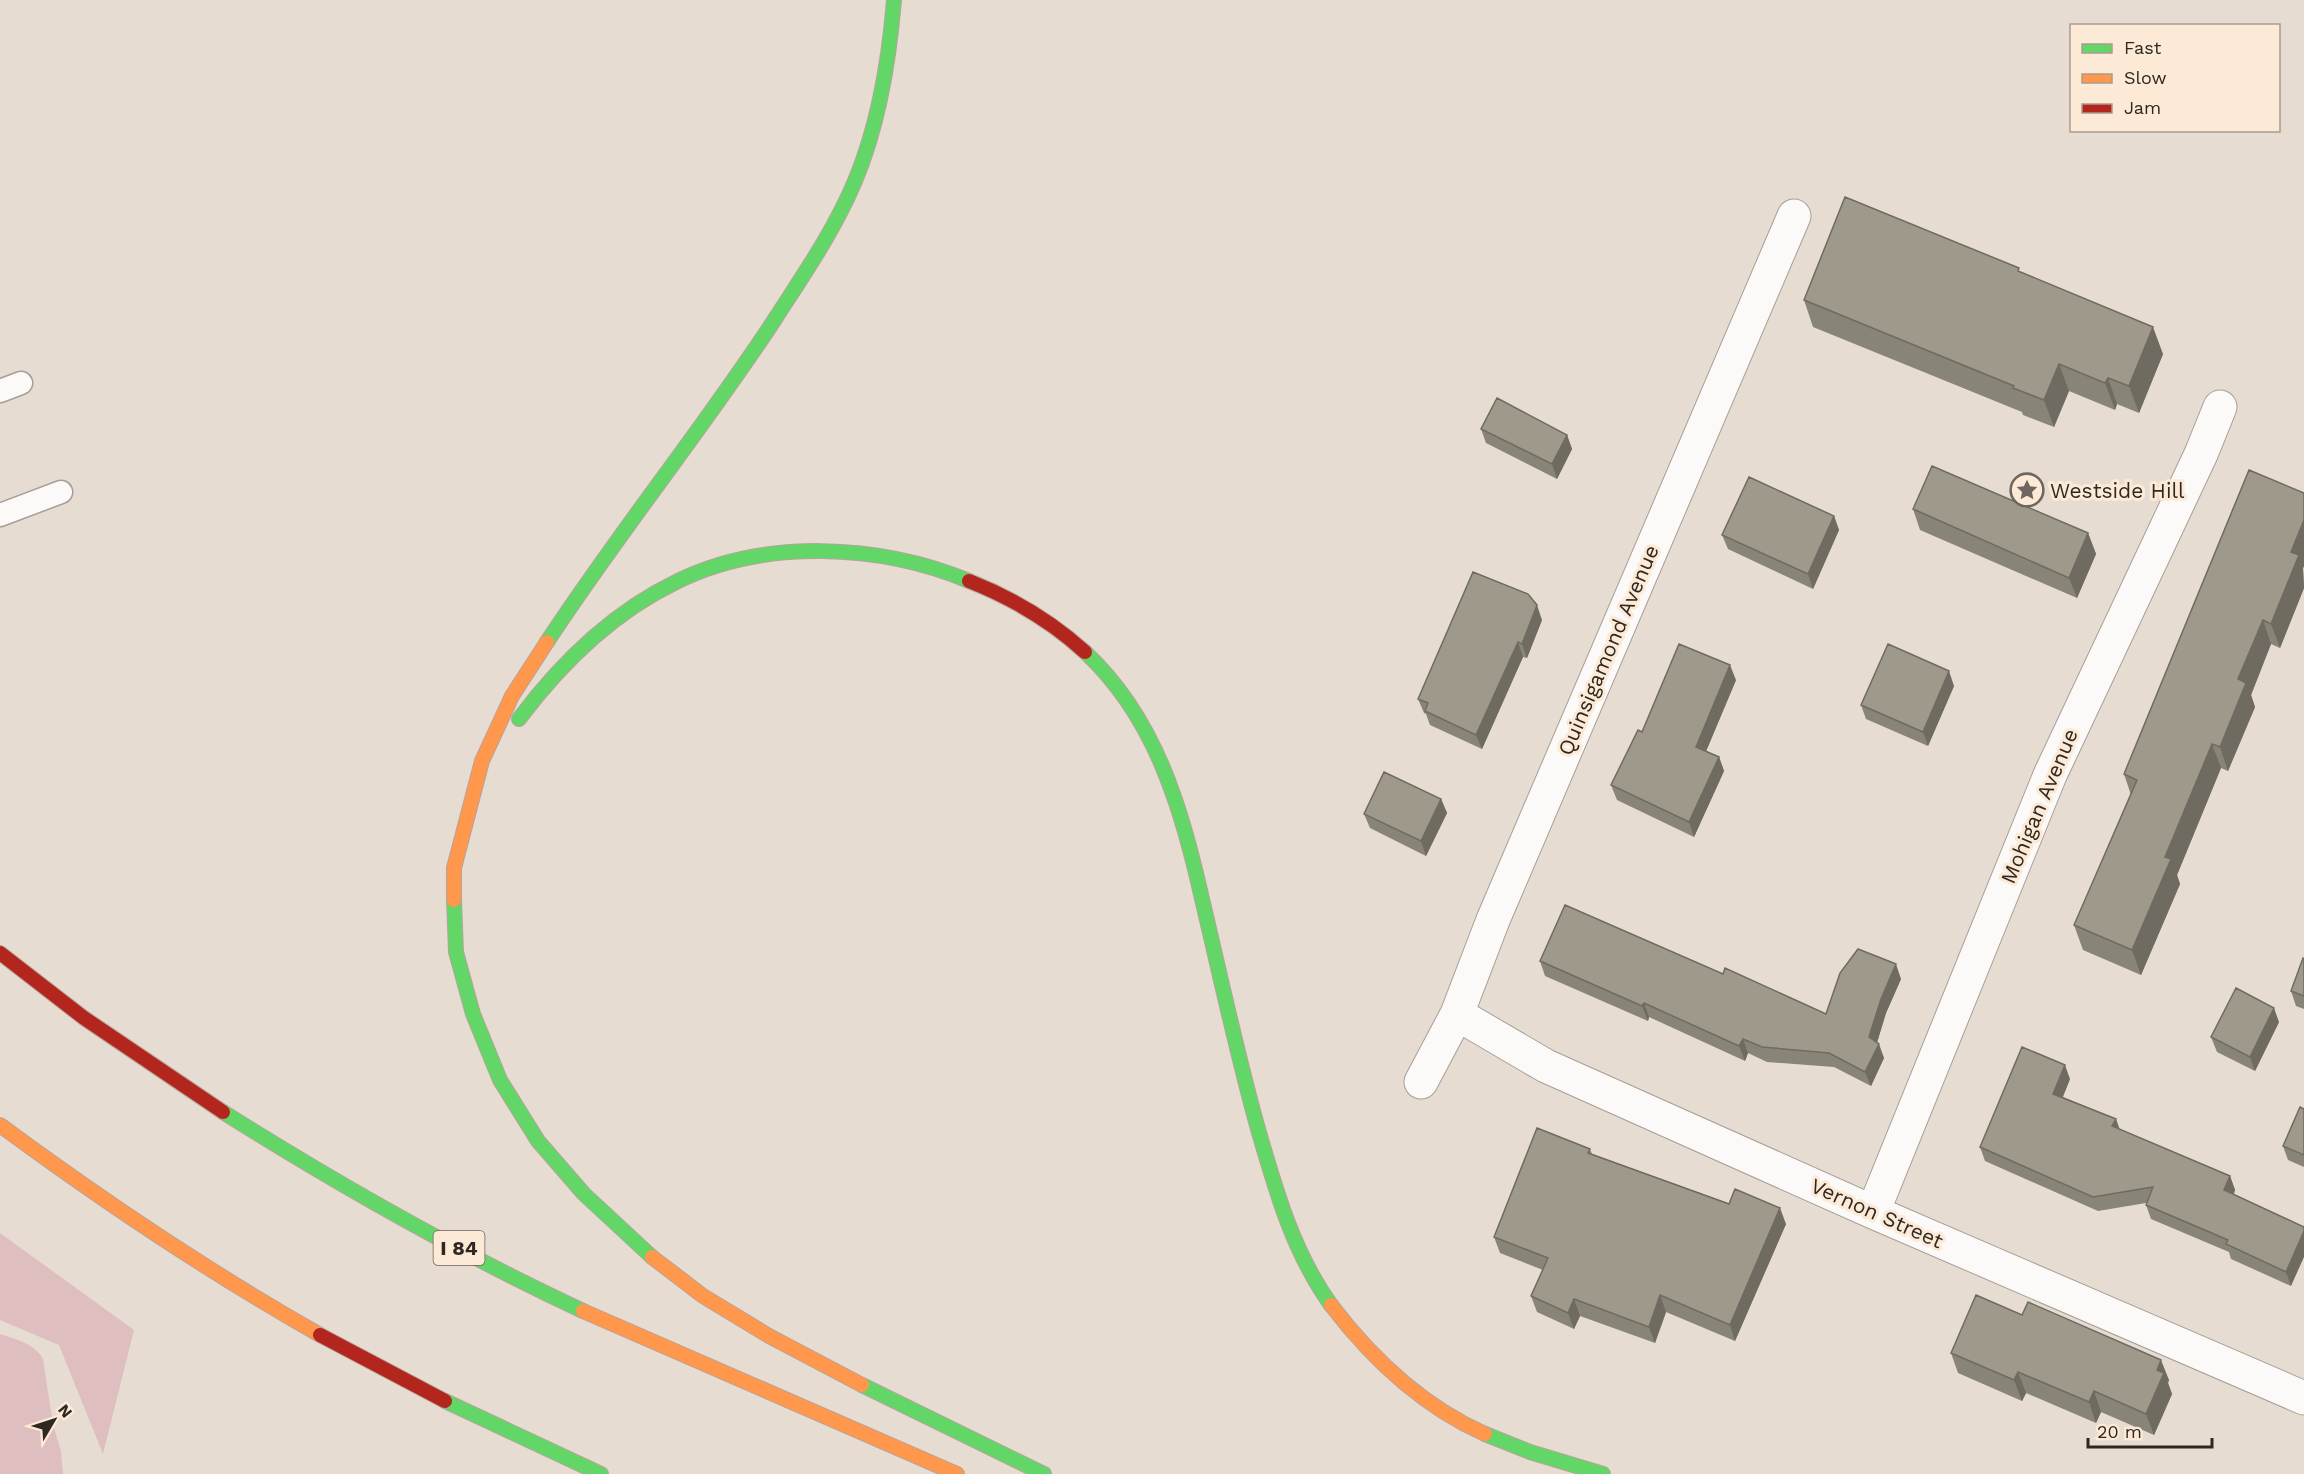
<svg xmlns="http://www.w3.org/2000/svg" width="2304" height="1474" viewBox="0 0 2304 1474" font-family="'Work Sans',sans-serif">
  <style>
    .green { fill: #dfbec0 }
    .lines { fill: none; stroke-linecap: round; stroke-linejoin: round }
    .lane-casing { stroke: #a79e96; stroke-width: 25 }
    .street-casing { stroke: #a79e96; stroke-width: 35 }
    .fast-casing { stroke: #b6a49b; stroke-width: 16 }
    .slow-casing { stroke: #b6a49b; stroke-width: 16 }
    .jam-casing { stroke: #b6a49b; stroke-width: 16 }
    .lane { stroke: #fbfaf8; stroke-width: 22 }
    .street { stroke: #fbfaf8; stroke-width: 33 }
    .fast { stroke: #63d668; stroke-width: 14 }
    .slow { stroke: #ff974d; stroke-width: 14 }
    .jam { stroke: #b3261e; stroke-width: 14 }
    .wall { fill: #898478 }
    .shaded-wall { fill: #6f6b61 }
    .building { fill: #9f998b; stroke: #6f6b61; stroke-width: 1.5 }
    .labels { text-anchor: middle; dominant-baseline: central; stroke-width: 6; stroke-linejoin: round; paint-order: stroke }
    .shield { fill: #fcead6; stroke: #6c6257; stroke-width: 1.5 }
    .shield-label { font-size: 20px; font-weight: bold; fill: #2f2821 }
    .poi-label { font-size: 21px; fill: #2f2821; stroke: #fcead6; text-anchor: start }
    .street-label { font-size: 21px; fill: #2f2821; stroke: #fcead6 }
  </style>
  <rect width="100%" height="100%" fill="#e7dcd1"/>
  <path class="green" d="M0,1233L134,1330L103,1454L59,1345L0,1320Z
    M0,1334C16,1339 35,1344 43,1359L53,1425L61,1451L63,1474H0Z"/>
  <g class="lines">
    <g class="lane-casing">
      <path id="lane" d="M0,391L21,383
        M0,515L61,492"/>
    </g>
    <g class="street-casing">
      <path id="street" d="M1457,1014L1546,1066L1873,1212L2304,1398
        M1421,1082L1457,1014L1493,920L1794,216
        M1873,1212L2050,775L2201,454L2220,407"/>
    </g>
    <g class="fast-casing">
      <path id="fast" d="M547,642C619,532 703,429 775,319C804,274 834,231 855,181C879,124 889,62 894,0
        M1085,652C1157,719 1182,811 1203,903C1221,979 1237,1054 1258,1129C1276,1191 1293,1252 1331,1305
        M519,719C561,663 612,613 676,582C764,538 880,544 969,581
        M454,900L456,952L473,1014L500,1080L538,1141L584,1194L652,1257
        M223,1112C339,1185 459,1253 583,1311
        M862,1385L1044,1474
        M445,1401L601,1474
        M1485,1434L1530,1452L1603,1474"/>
    </g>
    <g class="slow-casing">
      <path id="slow" d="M454,900V868L482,761L512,696L547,642
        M0,1125C103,1201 209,1272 320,1335
        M652,1257L703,1296L769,1336L862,1385
        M1331,1305C1373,1360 1422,1406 1485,1434
        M583,1311L957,1474"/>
    </g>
    <g class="jam-casing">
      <path id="jam" d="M969,581C1012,598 1051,621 1085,652
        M0,953L84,1018L223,1112
        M320,1335L445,1401"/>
    </g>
    <use href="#lane" class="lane"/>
    <use href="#street" class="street"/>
    <use href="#fast" class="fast"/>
    <use href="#slow" class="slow"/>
    <use href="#jam" class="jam"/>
  </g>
  <path class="wall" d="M2020,272L2163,354L2139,413L2117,404L2115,410L2069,391L2054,427L2023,415L2022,412L1813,327L1804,300Z
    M1481,429L1567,435L1572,449L1557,479L1486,443Z
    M2304,493V566L2303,568L2304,588L2280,648L2271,644L2251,695L2255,707L2228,771L2221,768L2177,875L2180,884L2141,975L2083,950L2074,925L2131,795L2124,774Z
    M1913,509L2088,533L2096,554L2077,598L1920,530Z
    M1834,516L1839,530L1813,589L1728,549L1722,535Z
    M1542,620L1527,658L1523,657L1482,749L1430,725L1426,714L1424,713L1418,699Z
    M1736,680L1706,751L1719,757L1724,771L1694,837L1617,800L1611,785L1642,732Z
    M1954,686L1928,746L1866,719L1861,705Z
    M1441,799L1447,813L1426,856L1370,828L1364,814Z
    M2304,959V1009L2296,1006L2291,991Z
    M1540,961L1723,974L1826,1014L1901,979L1886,1013L1877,1043L1884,1058L1871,1086L1834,1067L1767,1062L1748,1053L1745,1061L1649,1017L1648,1021L1545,976Z
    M2279,1022L2255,1071L2217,1052L2211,1037Z
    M2070,1079L2063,1097L2116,1119L2119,1129L2230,1176L2235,1190L2234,1194L2304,1227L2291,1286L2231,1259L2229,1252L2151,1219L2146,1205V1203L2098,1211L1985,1161L1980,1147Z
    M2304,1109V1167L2288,1160L2283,1146Z
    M1590,1149L1592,1154L1786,1224L1735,1341L1666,1312L1655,1343L1580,1316L1574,1329L1537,1312L1531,1296L1543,1270L1500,1253L1494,1237Z
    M1951,1353L2169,1380L2168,1383L2172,1394L2154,1435L2101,1412L2096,1423L2026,1393L2022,1401L1958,1373Z"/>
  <path class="shaded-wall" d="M2153,327L2163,354L2139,413L2129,386Z
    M2059,364L2069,391L2054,427L2044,400Z
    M2108,378L2117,404L2115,410L2105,383Z
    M1567,435L1572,449L1557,479L1552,464Z
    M1834,516L1839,530L1813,589L1808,574Z
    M2304,520V566L2303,568L2304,588L2280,648L2271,624L2291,552Z
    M2088,533L2096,554L2077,598L2069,578Z
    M1537,605L1542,620L1527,658L1522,644Z
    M2263,620L2271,644L2251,695L2255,707L2228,771L2220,747L2238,679Z
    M1518,642L1523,657L1482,749L1476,735Z
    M1730,665L1736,680L1702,761L1696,747Z
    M1949,671L1954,686L1928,746L1923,732Z
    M2212,744L2221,768L2177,875L2180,884L2141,975L2132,950L2165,857Z
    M1719,757L1724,771L1694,837L1689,822Z
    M1441,799L1447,813L1426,856L1421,841Z
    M1896,964L1901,979L1886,1013L1874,1052L1869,1037L1881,999Z
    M1644,1003L1649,1017L1648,1021L1642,1006Z
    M2274,1008L2279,1022L2255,1071L2250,1057Z
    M1743,1039L1748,1053L1745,1061L1739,1046Z
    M1879,1044L1884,1058L1871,1086L1865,1072Z
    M2065,1065L2070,1079L2058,1108L2053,1094Z
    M2116,1119L2121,1133L2112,1126Z
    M2230,1176L2235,1190L2229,1204L2224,1190Z
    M1780,1208L1786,1224L1735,1341L1730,1325Z
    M2304,1231V1257L2291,1286L2286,1272Z
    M1660,1295L1666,1312L1655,1343L1649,1327Z
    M1574,1299L1580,1316L1574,1329L1568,1313Z
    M2161,1360L2169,1380L2168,1383L2172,1394L2154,1435L2146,1414L2157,1370Z
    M2018,1372L2026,1393L2022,1401L2014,1380Z
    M2094,1391L2101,1412L2096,1423L2089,1402Z"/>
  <path class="building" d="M1845,197L2019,268L2018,271L2153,327L2129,386L2108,378L2105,383L2059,364L2044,400L2013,388L2014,386L1804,300Z
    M1497,398L1567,435L1552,464L1481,429Z
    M1932,466L2088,533L2069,578L1913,509Z
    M2249,470L2304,493V520L2291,552L2299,555L2271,624L2263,620L2238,679L2246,683L2220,747L2212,744L2165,857L2171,859L2132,950L2074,925L2137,780L2124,774Z
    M1749,477L1834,516L1808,574L1722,535Z
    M1473,572L1528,594L1537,605L1522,644L1518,642L1476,735L1425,711L1428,703L1418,699Z
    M1679,644L1730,665L1696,747L1719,757L1689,822L1611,785L1638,730L1642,732Z
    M1888,644L1949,671L1923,732L1861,705Z
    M1384,772L1441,799L1421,841L1364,814Z
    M1565,905L1723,974L1725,968L1826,1014L1840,973L1858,949L1896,964L1881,999L1869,1037L1879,1044L1865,1072L1829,1053L1762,1047L1743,1039L1739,1046L1644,1003L1642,1006L1540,961Z
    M2303,958L2304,959V996L2291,991Z
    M2236,988L2274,1008L2250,1057L2211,1037Z
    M2022,1047L2065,1065L2053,1094L2116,1119L2112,1126L2230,1176L2224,1190L2304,1227V1231L2286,1272L2226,1244L2228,1240L2146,1205L2153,1187L2093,1197L1980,1147Z
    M2300,1107L2304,1109V1155L2283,1146Z
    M1537,1128L1590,1149L1588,1153L1729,1204L1735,1189L1780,1208L1730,1325L1660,1295L1649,1327L1574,1299L1568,1313L1531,1296L1548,1258L1494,1237Z
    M1976,1295L2022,1315L2028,1302L2161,1360L2157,1370L2164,1373L2146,1414L2094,1391L2089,1402L2018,1372L2014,1380L1951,1353Z"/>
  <defs>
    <g id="sight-ring" transform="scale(1.725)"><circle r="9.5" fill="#fcead6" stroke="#6f675f" stroke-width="1.5"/><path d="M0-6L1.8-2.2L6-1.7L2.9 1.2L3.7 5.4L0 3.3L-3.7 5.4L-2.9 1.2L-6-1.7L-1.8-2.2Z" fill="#6f675f"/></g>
  </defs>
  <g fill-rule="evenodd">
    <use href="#sight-ring" x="2027" y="490"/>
  </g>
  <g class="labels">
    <rect class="shield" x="433.5" y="1231" width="51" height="34" rx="4.5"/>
    <g class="shield-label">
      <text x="459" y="1248">I 84</text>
    </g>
    <g class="poi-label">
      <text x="2050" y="490">Westside Hill</text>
    </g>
    <g class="street-label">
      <text transform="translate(1608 650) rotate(-67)">Quinsigamond Avenue</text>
      <text transform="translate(2039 806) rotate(-67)">Mohigan Avenue</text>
      <text transform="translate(1877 1213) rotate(24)">Vernon Street</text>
    </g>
  </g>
  <rect x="2070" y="24" width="210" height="108" fill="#fcead6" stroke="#aa9c8e" stroke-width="1.5"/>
  <rect x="2082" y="44" width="30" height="9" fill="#63d668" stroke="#aa9c8e" stroke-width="1.5"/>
  <text x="2124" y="54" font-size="18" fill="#2f2821">Fast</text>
  <rect x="2082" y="74" width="30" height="9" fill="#ff974d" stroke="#aa9c8e" stroke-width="1.5"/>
  <text x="2124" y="84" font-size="18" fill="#2f2821">Slow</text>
  <rect x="2082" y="104" width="30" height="9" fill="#b3261e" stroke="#aa9c8e" stroke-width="1.5"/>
  <text x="2124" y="114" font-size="18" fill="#2f2821">Jam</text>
  <g transform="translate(54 1420) rotate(51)" stroke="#fcead6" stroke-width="4.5" paint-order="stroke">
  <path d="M0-4.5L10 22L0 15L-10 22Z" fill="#2f2821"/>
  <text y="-9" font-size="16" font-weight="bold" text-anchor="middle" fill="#2f2821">N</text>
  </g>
  <path d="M2088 1438v9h124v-9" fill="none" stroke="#2f2821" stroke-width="3"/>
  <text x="2097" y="1438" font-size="18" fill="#2f2821" stroke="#fcead6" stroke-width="4.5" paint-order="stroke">20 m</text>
</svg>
